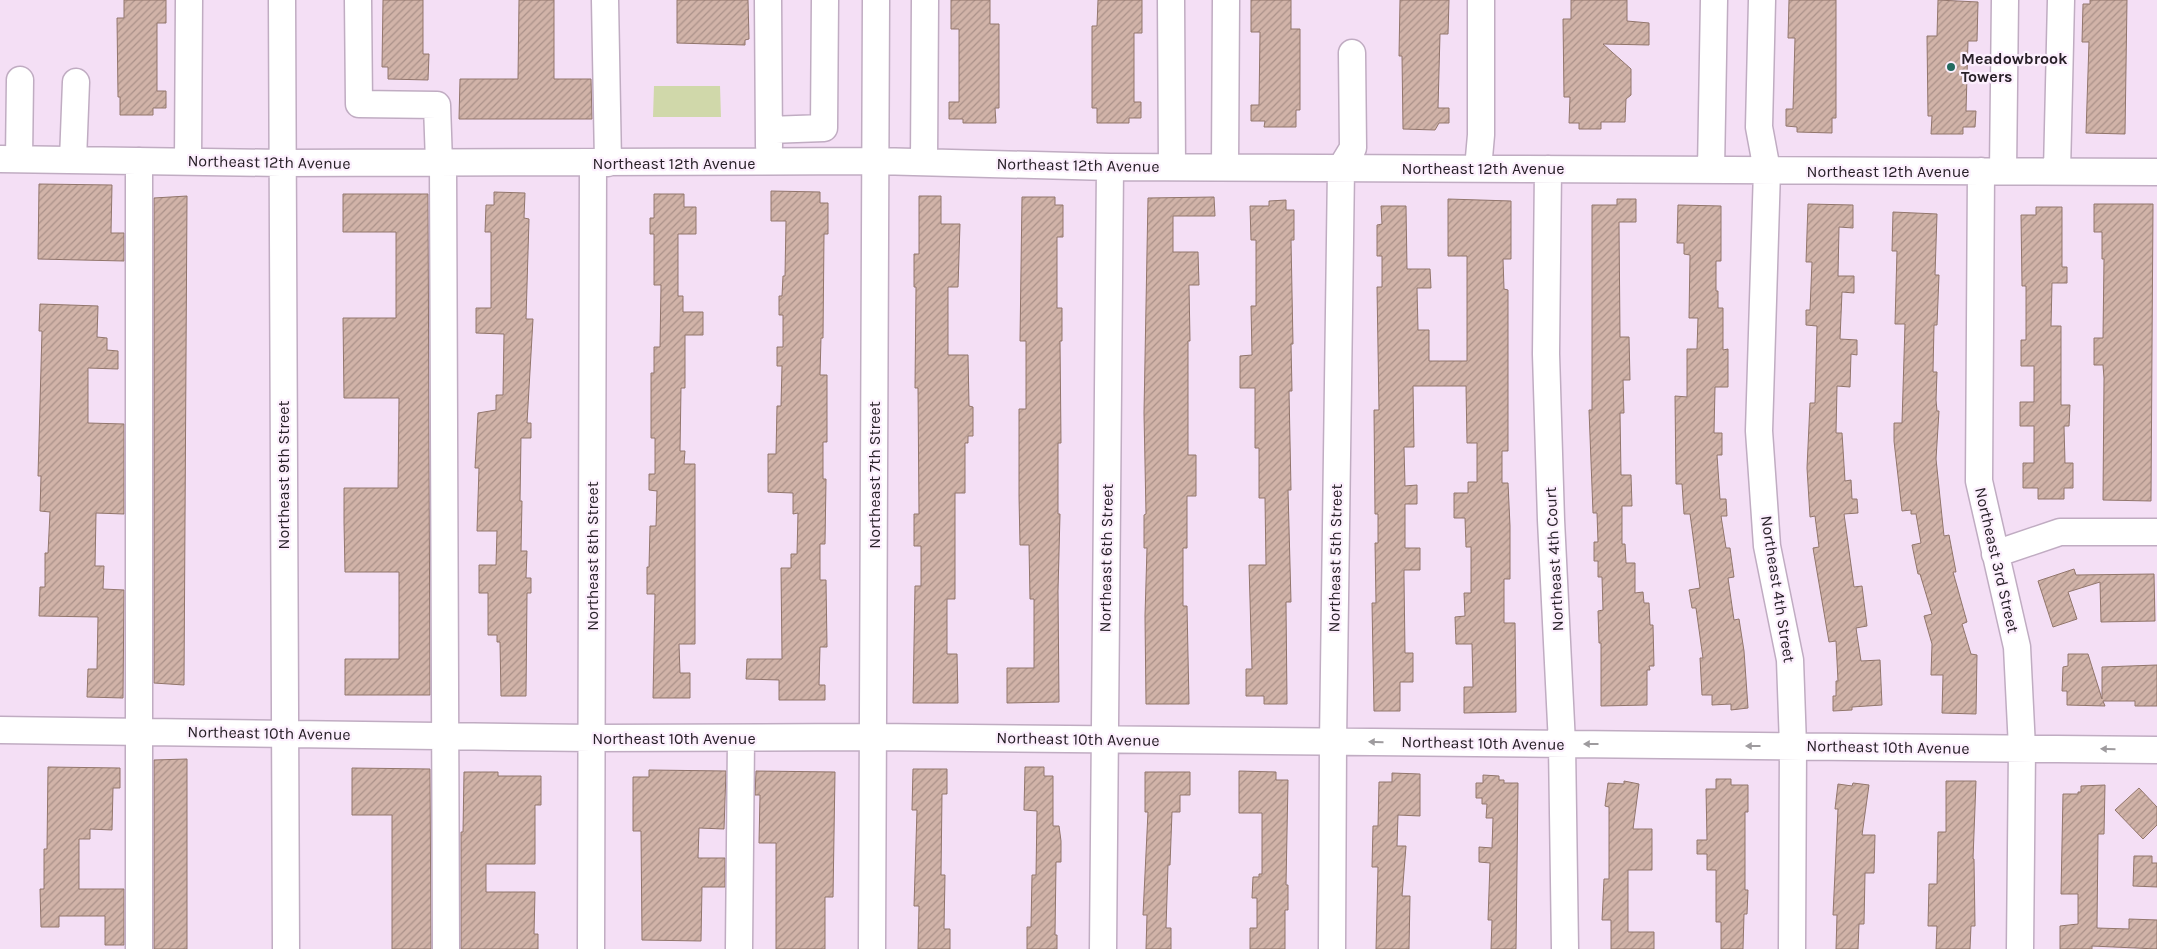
<svg xmlns="http://www.w3.org/2000/svg" width="2157" height="949" viewBox="0 0 2157 949" font-family="Karla,sans-serif">
  <style>
    .pitch { fill: #d0d8aa }
    .building { fill: url(#building-hatch); stroke: #92766c }
    .lines { fill: none; stroke-linecap: round; stroke-linejoin: round }
    .minor-casing { stroke: #c0acc2; stroke-width: 29 }
    .minor { stroke: #fff; stroke-width: 26 }
    .oneway { fill: #9e9b9e }
    .poi-dot { fill: #236b60; stroke: #fceffd; stroke-width: 2 }
    .labels { text-anchor: middle; dominant-baseline: central; stroke-width: 4.5; stroke-linejoin: round; paint-order: stroke }
    .poi-label { font-size: 16px; font-weight: bold; fill: #282028; stroke: #fceffd; text-anchor: start }
    .street-label { font-size: 16px; fill: #282028; stroke: #fceffd }
  </style>
  <defs>
    <pattern id="building-hatch" width="6" height="6" patternUnits="userSpaceOnUse" patternTransform="scale(1.25)"><rect width="6" height="6" fill="#d1b3a8"/><path d="M-1 1l2-2M0 6l6-6M5 7l2-2" fill="none" stroke="#aa9189"/></pattern>
  </defs>
  <rect width="100%" height="100%" fill="#f4dff5"/>
  <path class="pitch" d="M654,86H720L721,117H653Z"/>
  <path class="building" d="M124,0H166V23H157V91H166V108H153V115H120V97H118L117,18H124Z
    M383,0H423V54H429L428,80L388,79V67H382Z
    M519,0H554V79H591L592,119H459L460,79H518Z
    M677,0H748L749,39L745,40V45L677,43Z
    M951,0H990V24H999V108H995L996,123H963V119H949V102H959V29H951Z
    M1098,0H1142V33H1134V102H1141V118H1129V123H1097V108H1092V26H1097Z
    M1251,0H1291V29H1300V110H1296V127H1264L1265,121H1251V105H1259L1260,32H1251Z
    M1400,0H1449L1448,34H1440L1438,108H1449V123H1439L1435,130L1403,129L1402,56H1399Z
    M1571,0H1627V21L1649,23V45L1603,44L1631,69V95L1626,99L1625,122H1601V129H1579V123H1569L1570,97H1564L1563,19H1571Z
    M1789,0H1836V118H1832V133L1797,132V127L1786,126V109H1793L1795,38H1788Z
    M1938,0L1978,2L1977,41H1968L1966,111H1976L1975,127H1963V134H1931L1932,116H1928L1927,36H1937Z
    M2090,0H2127L2125,134L2086,133L2089,42H2082L2083,4H2090Z
    M39,184L112,185L111,233H124V261L38,259Z
    M771,191L820,192V203H828V234H824L823,338H821L820,375H827V442H823V479H826L825,544H820V580H826L827,647H820L819,685H825V700H779V680L746,679L747,659H782L781,568H791V554H797L798,513L793,514V493L768,492V454H776L777,406H781L782,366H777V347H783V315H779V296H782L783,276H785L786,221H771Z
    M494,192L525,193L524,218L529,219L526,319H533L527,423H531V438H521L520,501H522L521,551H527L526,578H531V593H527L526,696H501L500,642H497V635H488V593H479V565H496L497,531H477L479,468H475L478,413L496,410V395H503L504,334L476,333V308H491V232H485L486,205H494Z
    M343,194H428L430,695H345V659H399V572H345L344,522V488H398L399,398H344L343,318H396V232H343Z
    M654,194H684V207H696V234H678V296H683V312H703V335H685V388H681L680,451H685L684,464H695V644H679L680,673H690V698H653L655,594H647V567H649L650,526H656L657,491L649,490V474H655V438H651V373H654V347H660L661,285H654V234H650V218H654Z
    M187,196L184,685L154,683V198Z
    M919,196H941V224H960L958,287H948V355H968L969,406L973,407V436H968V443H965V493H955V599H947V654H957L958,703H913L915,586H921V546H914V514H919L918,388H915L916,287H914V254H919Z
    M1022,197H1055V205H1063V237H1057V308H1062V341H1060L1061,443H1058V514H1060L1058,591L1059,702L1007,703V668H1034V599H1030L1029,545H1020L1019,496V409H1026V341H1020Z
    M1214,197L1215,216H1173V252H1198L1199,285H1189L1190,341H1188V455H1196V496H1187V548H1183V606H1187L1189,704H1146L1145,616L1147,548H1144V515L1146,514L1144,413L1148,198Z
    M1448,199L1511,201V259H1503L1504,289L1508,290V451H1502V483H1508L1510,526V579H1504V623H1515L1516,712L1464,713V687H1473L1472,644H1456L1455,617L1465,616L1464,593H1471V547H1466L1465,518H1454V493H1468V482H1477V443H1467L1466,386H1413L1414,447H1404L1405,486L1417,485V504H1405V548H1420V570H1404V576L1405,653H1413V682H1400V711H1374L1372,603H1376L1375,543H1378V514H1375L1374,410H1379L1377,287H1382V256H1377V225L1382,224L1381,206H1406L1407,269H1430L1431,288H1417L1418,330H1429V361H1467V256H1448Z
    M1617,199H1636V222H1619L1620,337H1629L1630,380H1623L1624,413H1620L1621,475H1631L1632,506H1622V544H1625L1626,563H1635V593L1643,592L1644,603H1649L1650,625H1653L1654,666H1649L1650,670H1647V705L1601,706V643H1599L1598,611L1603,610L1602,577H1598V561H1594V542H1598L1597,513H1593L1589,410H1592V205H1617Z
    M1286,200V210H1294V240H1291L1293,344H1291L1292,391H1289L1291,490H1288L1291,602H1286L1287,704H1264V696H1246V669H1252L1249,565H1266L1265,498H1259V448H1255V388H1240V356L1252,355L1251,306H1256V240H1251L1250,206H1269V201Z
    M1808,204L1853,205V228L1839,227L1838,276H1854V293L1842,292L1840,339L1857,340V355L1851,354L1850,387L1837,386L1836,433H1842L1845,481L1851,480L1852,499H1857L1858,513L1844,514L1854,587L1862,586L1867,626L1856,628L1861,661L1880,660L1882,705L1852,707V710L1833,711V696H1836V681H1838L1836,641L1829,642L1813,548L1819,547L1815,516L1810,517L1807,468L1810,403H1815L1817,326L1806,325V310H1810L1812,262H1806Z
    M2094,204H2153L2151,501L2103,500L2104,378L2103,365H2094V338H2103L2104,259H2102V232H2094Z
    M1678,205L1721,206V261H1716V291H1718V308H1723V350L1728,349V387H1715L1714,433H1722V455H1717L1720,499H1726L1727,516H1721L1726,548H1730L1734,577L1728,578L1734,620L1739,619L1744,651L1748,708L1731,710V704L1712,705V695H1702L1700,658H1703L1696,608H1692L1689,590L1700,588L1690,514H1684L1682,484H1676L1675,396L1687,397V349H1697L1698,318H1689L1690,255L1684,254V243H1677Z
    M2036,207H2062V267H2067V283H2052L2051,326H2061V405H2070L2069,426H2064L2065,463H2073V488H2064V499H2038V488H2023V463H2034V426H2020V402H2034V366H2021V340H2026V286H2022L2021,215H2036Z
    M1893,212L1937,214L1935,275H1939L1937,325H1934L1933,372H1937L1936,400L1937,411H1939L1936,459L1944,536L1949,535L1956,572H1953L1967,622L1962,624L1971,654L1977,655L1976,714L1942,713L1943,675H1931L1932,644L1924,616L1932,614L1920,574H1918L1912,545L1921,543L1916,514H1911V510L1902,511L1894,441V423H1902L1905,324H1895L1897,251H1892Z
    M40,304L98,306L97,337L107,338V350L118,351V369L88,368V423L124,424V514L96,513L95,566H104L103,589L124,590L123,698L87,697L88,669H97L98,617L39,616L40,587H45V553H48L50,512L40,511L41,476H38L42,331H39Z
    M2074,569L2076,575L2154,574L2155,621L2101,622L2100,582L2068,592L2077,619L2053,627L2038,581Z
    M2068,654H2088L2102,699V667L2157,665V706H2135V701H2103L2105,706L2067,705V691H2062L2063,667L2068,666Z
    M187,759V949H154V760Z
    M48,767L120,768V788H113L112,830L90,829V839H79V889H124V945H105V916H59V927H41L40,889H44V849H47Z
    M1025,767H1044V776H1053V826H1059L1061,841V862H1056L1055,935H1057V949H1027V927H1031L1032,875H1036L1037,811L1024,810Z
    M352,768L430,769L431,949H392V815H352Z
    M913,769H947V794H942L941,875H945L944,929H950V949H918L919,906H914L917,810H912Z
    M649,770L726,771L724,829L699,828L698,858H725V887H702L701,941L642,940L641,831H633V777H649Z
    M756,771L835,772L833,897H825V949H776V843H759L760,795H755Z
    M1239,771L1276,772V780H1288L1286,885H1288V910H1285V949H1250V928H1257V898H1252L1253,877H1259V874H1262V813H1239Z
    M464,772H498V776H541V805H535V864H486V892H535L534,934H538V949H461V832H463Z
    M1145,772H1190V795H1180V812H1172L1170,865H1168L1166,928H1171V949H1146L1147,915H1143L1148,812H1145Z
    M1392,773L1420,774V816L1398,815L1397,846H1406L1402,896H1410L1409,949H1376L1378,867H1372L1373,826H1378L1379,782H1392Z
    M1483,775L1499,776V780H1504V783H1518L1516,949H1491L1492,920H1488L1490,863L1479,862V847L1492,848L1493,818H1486L1487,804H1482V798H1476V783H1483Z
    M1716,779H1731V785H1748V812H1745V890H1748L1747,914H1744L1743,949H1721V922H1716V870H1707V854H1697V840H1707L1706,789H1716Z
    M1624,781L1639,784L1633,829H1652V870H1628V932H1654V949H1611V920H1602L1604,879H1609V807L1605,806L1608,783L1624,784Z
    M1946,781H1976L1973,859H1974L1975,926H1971L1970,949H1936L1937,926H1928L1929,884H1937L1938,832H1946Z
    M1853,783L1869,785L1862,835H1875L1874,873H1865L1864,924H1859L1858,949H1836L1837,915H1833L1838,809H1835L1838,784L1852,786Z
    M2105,785L2104,834H2098L2097,928L2129,929V919L2157,920V949L2092,946V949H2060V926L2078,924V894H2061L2063,794H2078V792H2081V786Z
    M2139,788L2157,807V825L2143,839L2115,810Z
    M2134,856H2152V863H2157V887L2133,886Z"/>
  <g class="lines">
    <g class="minor-casing">
      <path id="minor" d="M282,0L286,949
        M358,0L359,104L437,105L439,163
        M605,0L608,163
        M768,0L769,146
        M1171,0L1172,166
        M1762,0L1759,127L1767,170L1759,431L1767,546L1790,660L1793,746L1792,949
        M769,130L824,128L825,0
        M0,159L281,163L876,161L1110,167L2157,172
        M19,159L20,80
        M73,160L76,82
        M139,161V949
        M188,161L189,0
        M924,162L925,0
        M443,163L446,949
        M1225,166L1226,0
        M1478,169L1481,135V0
        M1548,169L1546,354L1551,520L1562,744L1565,949
        M1711,170L1714,0
        M1981,171L1979,481L2017,647L2022,748L2020,949
        M2003,171L2005,0
        M2057,171L2061,0
        M1995,554L2060,532H2157
        M0,730L591,738L873,737L2157,750
        M591,949L593,163
        M739,949L741,738
        M872,949L876,0
        M1103,949L1110,167
        M1332,949L1333,742L1341,168L1353,148L1352,53"/>
    </g>
    <use href="#minor" class="minor"/>
  </g>
  <defs><path id="oneway-solid" d="M-6-.8H1V-3.2L6.5 0L1 3.2V.8H-6Z" transform="scale(1.25)"/></defs>
  <g class="oneway">
    <use href="#oneway-solid" transform="translate(1376 742) rotate(-179)"/>
    <use href="#oneway-solid" transform="translate(1591 744) rotate(-180)"/>
    <use href="#oneway-solid" transform="translate(1753 746) rotate(-180)"/>
    <use href="#oneway-solid" transform="translate(2108 749) rotate(-179)"/>
  </g>
  <circle class="poi-dot" cx="1951" cy="67" r="5"/>
  <g class="labels">
    <g class="poi-label">
      <text x="1961" y="58">Meadowbrook<tspan x="1961" dy="18">Towers</tspan></text>
    </g>
    <g class="street-label">
      <text transform="translate(269 162) rotate(1)">Northeast 12th Avenue</text>
      <text x="674" y="163">Northeast 12th Avenue</text>
      <text transform="translate(1078 165) rotate(1)">Northeast 12th Avenue</text>
      <text x="1483" y="168">Northeast 12th Avenue</text>
      <text x="1888" y="171">Northeast 12th Avenue</text>
      <text transform="translate(283 475) rotate(-90)">Northeast 9th Street</text>
      <text transform="translate(874 475) rotate(-90)">Northeast 7th Street</text>
      <text transform="translate(592 556) rotate(-90)">Northeast 8th Street</text>
      <text transform="translate(1106 558) rotate(-89)">Northeast 6th Street</text>
      <text transform="translate(1335 558) rotate(-89)">Northeast 5th Street</text>
      <text transform="translate(1554 559) rotate(-93)">Northeast 4th Court</text>
      <text transform="translate(1997 560) rotate(77)">Northeast 3rd Street</text>
      <text transform="translate(1778 589) rotate(81)">Northeast 4th Street</text>
      <text transform="translate(269 733) rotate(1)">Northeast 10th Avenue</text>
      <text x="674" y="738">Northeast 10th Avenue</text>
      <text transform="translate(1078 739) rotate(1)">Northeast 10th Avenue</text>
      <text transform="translate(1483 743) rotate(1)">Northeast 10th Avenue</text>
      <text transform="translate(1888 747) rotate(1)">Northeast 10th Avenue</text>
    </g>
  </g>
</svg>
